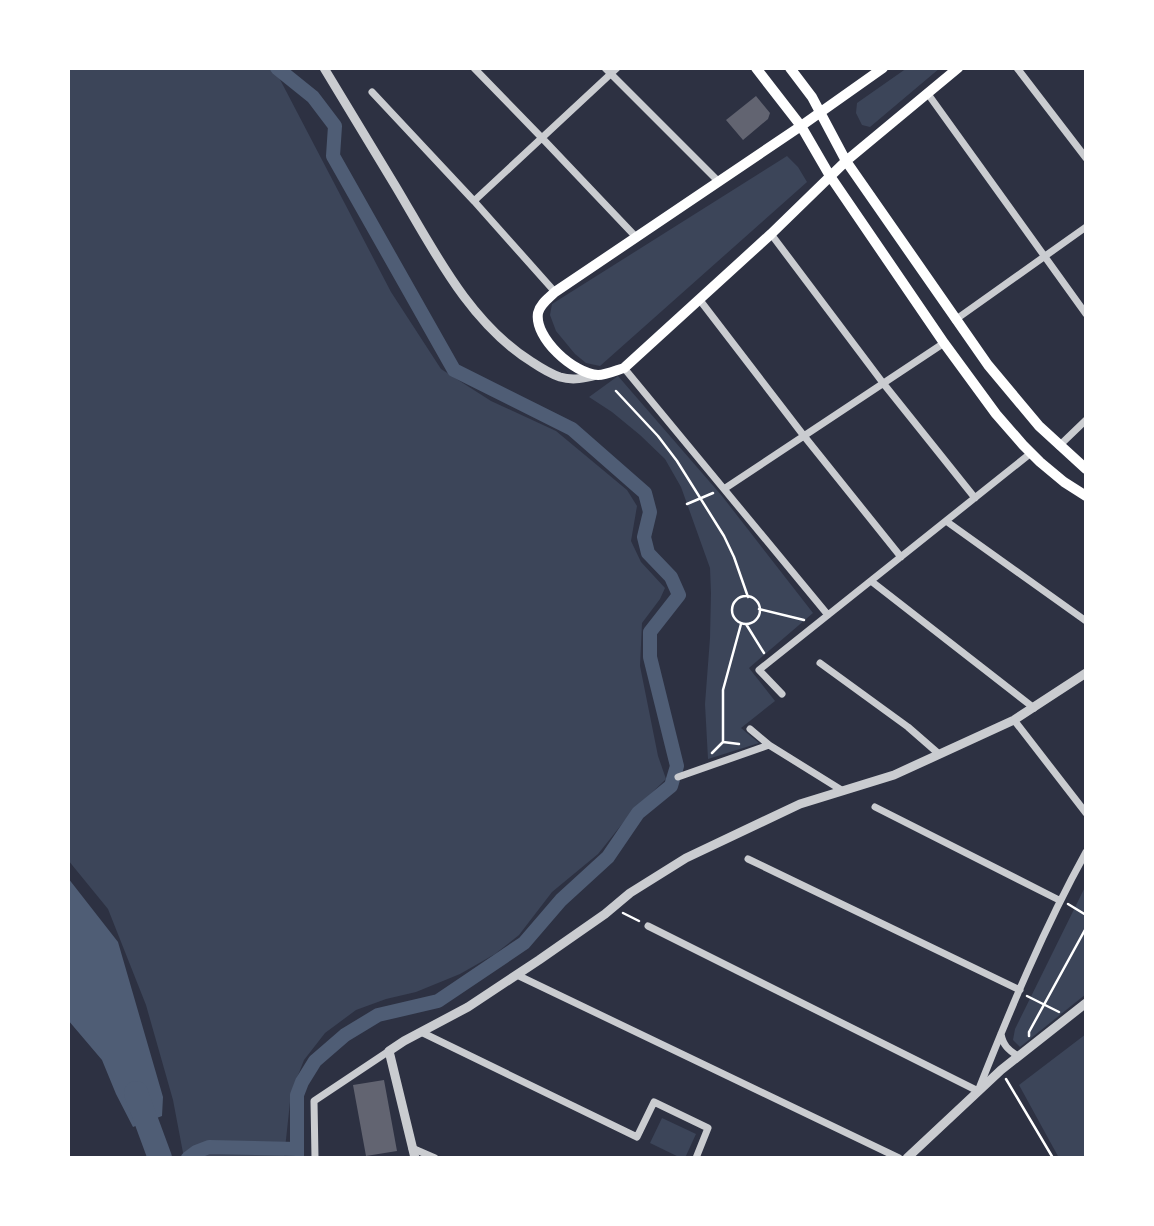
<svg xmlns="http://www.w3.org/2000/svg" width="1154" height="1226" viewBox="0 0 1154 1226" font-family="'DejaVu Sans',sans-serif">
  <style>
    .green { fill: #3c4559 }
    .water { fill: #4f5d75 }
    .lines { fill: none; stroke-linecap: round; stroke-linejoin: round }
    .canal { stroke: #4f5d75; stroke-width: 14 }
    .river { stroke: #4f5d75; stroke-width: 24 }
    .building { fill: #626471 }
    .path { stroke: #fff; stroke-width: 2.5 }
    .minor { stroke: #caccd0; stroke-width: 7 }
    .tertiary { stroke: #caccd0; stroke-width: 9 }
    .secondary { stroke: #fff; stroke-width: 10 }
  </style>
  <rect width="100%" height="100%" fill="#2d3142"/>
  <path class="green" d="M68,68H274L391,292L441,369L491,401L556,431L627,490L637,506L631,541L641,562L665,588L660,599L642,623L640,666L658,756L666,779L630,814L598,854L552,892L519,935L495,954L460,974L416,992L386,999L356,1010L325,1033L304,1060L291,1093L284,1158H184L173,1100L146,1005L108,909L68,860Z
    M907,68H940L870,127L862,125L856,113L857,103Z
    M787,156L798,167L807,182L600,366L586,363L575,354L556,331L550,315L552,304Z
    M618,376L722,496L813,613L749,668L775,701L741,728L759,743L708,759L705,704L710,638L711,593L710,568L681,487L665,459L640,435L612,412L589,397Z
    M1086,885V994L1020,1047L1013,1040L1015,1029Z
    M1086,1034V1158H1059L1019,1085Z
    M662,1118L696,1134L685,1158H681L650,1143Z"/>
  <path class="water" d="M68,878L118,942L163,1097L162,1116L133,1127L116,1094L102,1060L68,1020Z"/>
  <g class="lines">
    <path class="canal" d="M277,68L313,97L335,126L333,156L454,370L572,429L645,493L650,512L644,537L648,553L671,577L679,595L650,632V657L677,766L671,786L638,813L608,857L561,900L524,943L438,1001L378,1015L345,1035L315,1061L302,1082L297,1095V1158
      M188,1158L196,1152L209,1147L297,1149"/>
    <path class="river" d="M136,1093L160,1158"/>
  </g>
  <path class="building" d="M756,96L770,113L768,119L743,140L726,120Z
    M384,1080L397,1151L366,1156L353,1085Z"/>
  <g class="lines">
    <path class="path" d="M616,391L658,436L677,461L724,536L734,557L748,597
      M687,504L713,493
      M732 610a14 14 0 1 1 28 0a14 14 0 1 1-28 0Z
      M759,609L804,620
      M746,624L764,653
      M723,742V690L741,624
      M712,753L723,742L739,744
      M1068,904L1086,915
      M623,913L639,921
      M1027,996L1059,1012
      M1029,1036V1032L1086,928
      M1006,1079L1053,1158"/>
    <path class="minor" d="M474,68L542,138L636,237
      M605,68L718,181
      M1017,68L1086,158
      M372,92L474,201L555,292
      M928,94L1086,314
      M474,201L617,68
      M771,234L883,383L975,498
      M699,299L804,436L901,557
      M955,320L1086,227
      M624,368L828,615
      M1059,446L1086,420
      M724,489L944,343
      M946,521L1086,621
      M871,581L1034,708
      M820,663L908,727L939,754
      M782,694L759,670L1031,453
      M1014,720L1086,813
      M750,729L769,745L843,791
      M678,777L769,745
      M875,807L1059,900
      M748,859L1020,990
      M648,926L978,1091C1010,1010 1044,928 1086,852
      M517,975L899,1158
      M421,1032L637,1137L654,1102L708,1128L696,1158
      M1001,1034C1003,1045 1008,1050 1018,1056
      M412,1148L435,1158
      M315,1158L314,1101L389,1051"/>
    <path class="tertiary" d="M324,68C348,108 372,148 396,187C433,249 469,323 532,362C541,368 551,374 560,377C573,381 585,378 597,375
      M415,1158L389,1051L404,1041L468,1007L539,960L605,914L630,893L686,858L800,804L894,775L1014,720L1086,673
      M907,1158L1001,1070L1086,1003"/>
    <path class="secondary" d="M756,68L801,126L830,176L944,343L996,414L1023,445L1040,462L1064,482L1086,496
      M790,68L812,97L846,161L988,365L1039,426L1086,469
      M883,68L801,126L555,292C549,298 540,304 538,313C534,338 574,374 598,375C606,375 617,370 624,368L771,234L846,161L958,68"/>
  </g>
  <rect width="1154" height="1226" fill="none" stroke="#ffffff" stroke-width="140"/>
</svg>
